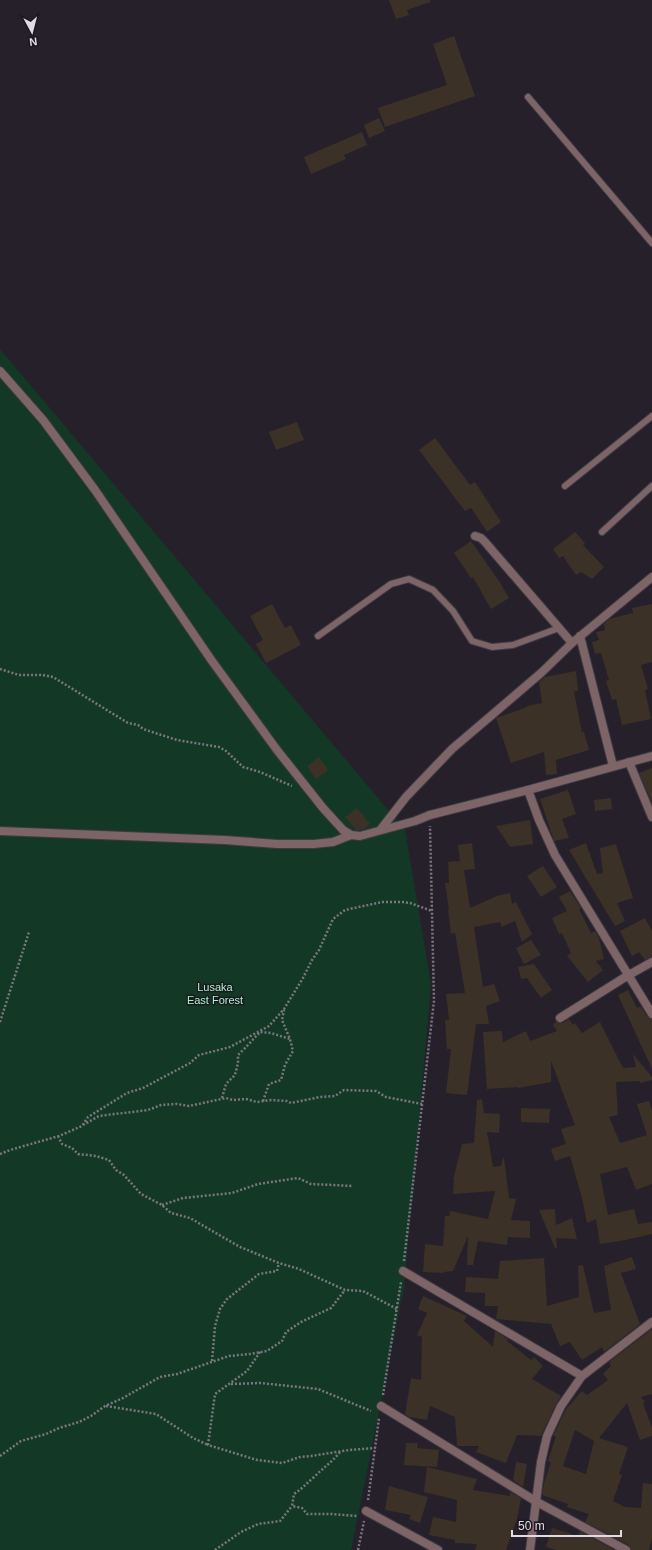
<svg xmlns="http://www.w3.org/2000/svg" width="652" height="1550" viewBox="0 0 652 1550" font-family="Helvetica,sans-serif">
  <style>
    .green { fill: #133926 }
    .building { fill: #3b3127; fill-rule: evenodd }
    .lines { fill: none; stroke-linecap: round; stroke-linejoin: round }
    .service-casing { stroke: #403a45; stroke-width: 8 }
    .minor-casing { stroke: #403a45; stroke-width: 10 }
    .tertiary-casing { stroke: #403a45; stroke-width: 10 }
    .path { stroke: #7b7680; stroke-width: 2.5; stroke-dasharray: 2 2; stroke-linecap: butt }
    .service { stroke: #7c6467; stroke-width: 6 }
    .minor { stroke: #7c6467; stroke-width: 8 }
    .tertiary { stroke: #7c6467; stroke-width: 8 }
    .labels { text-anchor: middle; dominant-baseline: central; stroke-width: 3; stroke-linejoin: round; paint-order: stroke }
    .park-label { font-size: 11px; fill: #a6f5c9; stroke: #1d1721 }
  </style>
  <rect width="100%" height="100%" fill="#26202b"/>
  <path class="green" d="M0,349L405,830L431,984L404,1288L351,1550H0Z"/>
  <path class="building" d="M389,0H430V2L407,10L409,15L396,19Z
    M454,36L475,96L385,127L378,108L447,85L433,44Z
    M379,118L385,131L369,138L364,125Z
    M362,132L367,145L344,155L346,159L311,174L304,157Z
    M297,422L304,440L276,450L269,432Z
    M435,438L470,485L475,482L501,522L487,532L471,508L465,511L419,450Z
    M575,532L585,543L583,545L604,567L592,579L581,572L576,575L563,556L559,558L553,549Z
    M471,541L499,581L509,598L491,609L473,577L471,578L454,553Z
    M272,604L285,628L291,625L301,645L266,663L256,644L263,640L250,616Z
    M652,604V662L641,665L648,689L645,690L651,719L622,725L616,699L612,700L606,681L609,680L601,653L595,654L592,642L599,640L596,632L605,630L604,624L609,619L633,613L632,608Z
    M576,671L578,691H574L582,733L584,732L589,750L556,760L557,774L546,775L544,752L511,763L496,718L527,707V706L542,703L539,682L545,677Z
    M319,757L328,770L316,779L307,766Z
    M652,768V803L639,773Z
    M568,790L576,814L562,819L569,838L554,841L540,799Z
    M611,798L612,809L595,811L594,800Z
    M357,808L370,824L364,829L360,830H356L345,817Z
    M530,820L533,844L510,847L496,826Z
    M472,843L475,869L464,870L470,908L497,896L510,893L512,904L516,902L532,934L522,942L515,921L502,927L500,922L474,927L483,987L494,984L500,1001L486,1006L489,1024H476L467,1095L446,1093L451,1049H447L445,1020H449L446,994L465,993L455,933L451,934L448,909H449L445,883H449L448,862L460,861L458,845Z
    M586,843L597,874L603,873L600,848L616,844L633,898L617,903L625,921L615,926L569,850Z
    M543,866L557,887L541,897L527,876Z
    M570,891L581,908L579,909L591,933L595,931L599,938L604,959L596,961L603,970L588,982L567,956L571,953L562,933L559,934L552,918L567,911L559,897Z
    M645,918L652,931V957L645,960L639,952L632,956L620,931Z
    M531,940L541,955L524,964L516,948Z
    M534,964L552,990L541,998L527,978L521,979L518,967Z
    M628,990L637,1008L640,1006L648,1017L652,1019V1069L618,995Z
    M569,1019L573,1025L575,1023L582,1033L600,1022L623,1068L636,1067L633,1054L652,1077V1080L640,1083V1081L616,1082L618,1115L609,1117L620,1143L647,1135L637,1104L649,1101L652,1111V1184L636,1190L627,1167L600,1174L608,1215L634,1209L638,1224L652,1222V1234L626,1240L600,1244L596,1219L587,1223L582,1198L570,1156L555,1161L551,1149L566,1144L561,1129L575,1125L551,1061V1082L518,1088V1087L487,1089L483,1032L502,1031L503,1042L526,1031L530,1041L557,1031L553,1025L556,1022L563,1023Z
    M482,1099L484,1113L500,1114L499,1133L487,1132L493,1167L501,1166L503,1158H504L509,1198L516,1199L511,1220L530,1221V1238L508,1237L507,1245L478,1241L473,1265H467L468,1236L453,1271L444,1272V1273L423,1272L425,1244L443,1246L445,1216H449L450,1211L488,1219L495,1191L453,1194L454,1180H453L462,1144L474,1143L477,1100Z
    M521,1108L550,1109L549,1123L521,1122Z
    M555,1209L556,1225L572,1218L577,1239L556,1238L557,1248H555L539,1210Z
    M632,1257L636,1269L621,1273L640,1324L604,1352L602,1347L582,1360L570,1342L560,1346L551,1324L496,1319L498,1306H485V1293L465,1292L466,1277L498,1279L500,1261L544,1258L547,1306L579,1297L578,1266L583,1265L594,1313L611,1310L604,1266Z
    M423,1296L467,1316L464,1321L493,1347L495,1331L508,1339L507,1341L531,1360L534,1357L543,1366L532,1379L561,1396L556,1404L541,1436L517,1435L506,1463L476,1452L479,1446H457L455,1417L430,1406L427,1420L409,1417L405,1414L411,1378L421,1380L422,1337L417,1335L427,1313L418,1309Z
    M652,1329V1394L641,1397L645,1402L643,1403L652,1428V1436L640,1440L627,1403L599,1438L628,1447L619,1474L622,1475L613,1501L625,1507L641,1508L643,1483L652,1484V1539L649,1550H631L629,1545L585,1522L589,1514L567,1507L568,1504L542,1495L544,1483L551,1462L548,1461L556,1436H553L566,1409L582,1391L587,1395L608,1380L603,1374L611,1366L609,1362ZM575,1430L594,1441L586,1474L563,1466Z
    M406,1443H418L417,1448L439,1450L437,1467L404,1465Z
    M516,1462L527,1464L523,1487L513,1480Z
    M427,1467L477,1479L473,1490L510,1496V1492L521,1498L517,1519L506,1550H475L477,1544L455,1543V1540L429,1535L433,1517L456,1522L457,1500L424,1492Z
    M389,1486L428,1497L420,1523L409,1519L411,1515L385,1510Z
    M552,1528L578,1536L580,1531L614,1550H556L546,1547Z"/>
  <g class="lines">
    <g class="service-casing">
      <path id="service" d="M528,97L652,243
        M565,486L652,416
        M602,532L652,486
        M318,636L391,584L409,579L433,590L453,611L472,641L492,647L513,645L559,628"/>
    </g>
    <g class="minor-casing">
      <path id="minor" d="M0,371L43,420L95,490L212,661L277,750L323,808L343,830L351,835L360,836L415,821L430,815
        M475,536L481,538L485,542L572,643
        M580,636L613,766
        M629,762L652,817
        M528,790L539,820L555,855L652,1014
        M381,829L406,797L452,749L541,673L572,643L652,577
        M0,831L225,840L277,844H314L333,842L351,835
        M560,1018L627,976L652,962
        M403,1271L582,1376
        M381,1406L537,1502L626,1550
        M366,1511L438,1550
        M530,1550L541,1462L547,1436L561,1406L582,1376L652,1322"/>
    </g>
    <g class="tertiary-casing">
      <path id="tertiary" d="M430,815L528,790L652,756"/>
    </g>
    <path class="path" d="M0,669L19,675H43L53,677L128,723L138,725L143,729L177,740L219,747L226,751L243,767L260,772L292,786
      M0,1022L29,932
      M222,1098L226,1084L235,1075L238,1063V1055L247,1046L260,1032L271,1033L290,1039L282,1020L284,1010
      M263,1101L269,1084L281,1080L285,1065L293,1051L290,1039
      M83,1125L99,1116L148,1110L161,1105L177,1104L189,1106L226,1098L233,1100L246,1099L257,1102L271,1100L287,1101L291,1103L320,1097L335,1096L344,1090L376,1091L386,1097L422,1104
      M58,1136L62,1144L72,1148L78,1154L96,1156L109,1160L116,1170L124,1175L141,1194L162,1205L171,1213L190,1218L240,1247L279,1263L299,1269L345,1290L363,1291L397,1309
      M0,1154L10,1150L59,1136L82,1126L88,1117L127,1093L143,1088L175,1071L190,1063L199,1055L230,1047L269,1026L284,1009L303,978L312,960L319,950L333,919L345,910L382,902H403L410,903L432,911
      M162,1205L183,1198L232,1193L258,1184L298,1178L311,1184L353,1186
      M404,1261L434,1001L430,826
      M260,1352L247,1371L215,1394L208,1445L257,1460L282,1463L300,1457L311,1456L349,1450L375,1448
      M212,1361L215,1326L220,1309L227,1299L259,1274L277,1271L279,1263
      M231,1384L260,1383L318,1389L371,1411
      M383,1395L401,1282
      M106,1406L156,1414L193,1438L208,1445
      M340,1452C332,1462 323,1468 314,1477C307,1483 302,1489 294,1494L292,1506L302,1508L307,1514H331L357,1516
      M0,1456L21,1441L46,1434L59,1428L79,1422L91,1416L105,1406L123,1398L160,1377L177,1374L229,1356L250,1354L267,1351L282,1341L286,1332L301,1322L331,1308L345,1290
      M368,1500L379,1418
      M215,1550L241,1532L258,1524L280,1521L292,1506
      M358,1550L364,1521"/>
    <use href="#service" class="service"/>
    <use href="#minor" class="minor"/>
    <use href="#tertiary" class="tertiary"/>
  </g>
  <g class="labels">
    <g class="park-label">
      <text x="215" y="987">Lusaka<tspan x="215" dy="13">East Forest</tspan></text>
    </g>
  </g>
  <g transform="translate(32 32) rotate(173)" stroke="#1d1721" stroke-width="3" paint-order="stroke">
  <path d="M0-3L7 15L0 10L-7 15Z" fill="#e0dce3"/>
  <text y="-6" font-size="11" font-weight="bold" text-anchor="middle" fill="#e0dce3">N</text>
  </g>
  <path d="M512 1530v6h109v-6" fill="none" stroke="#e0dce3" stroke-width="2"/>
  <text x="518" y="1530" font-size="12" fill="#e0dce3" stroke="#1d1721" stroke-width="3" paint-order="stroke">50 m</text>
</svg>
